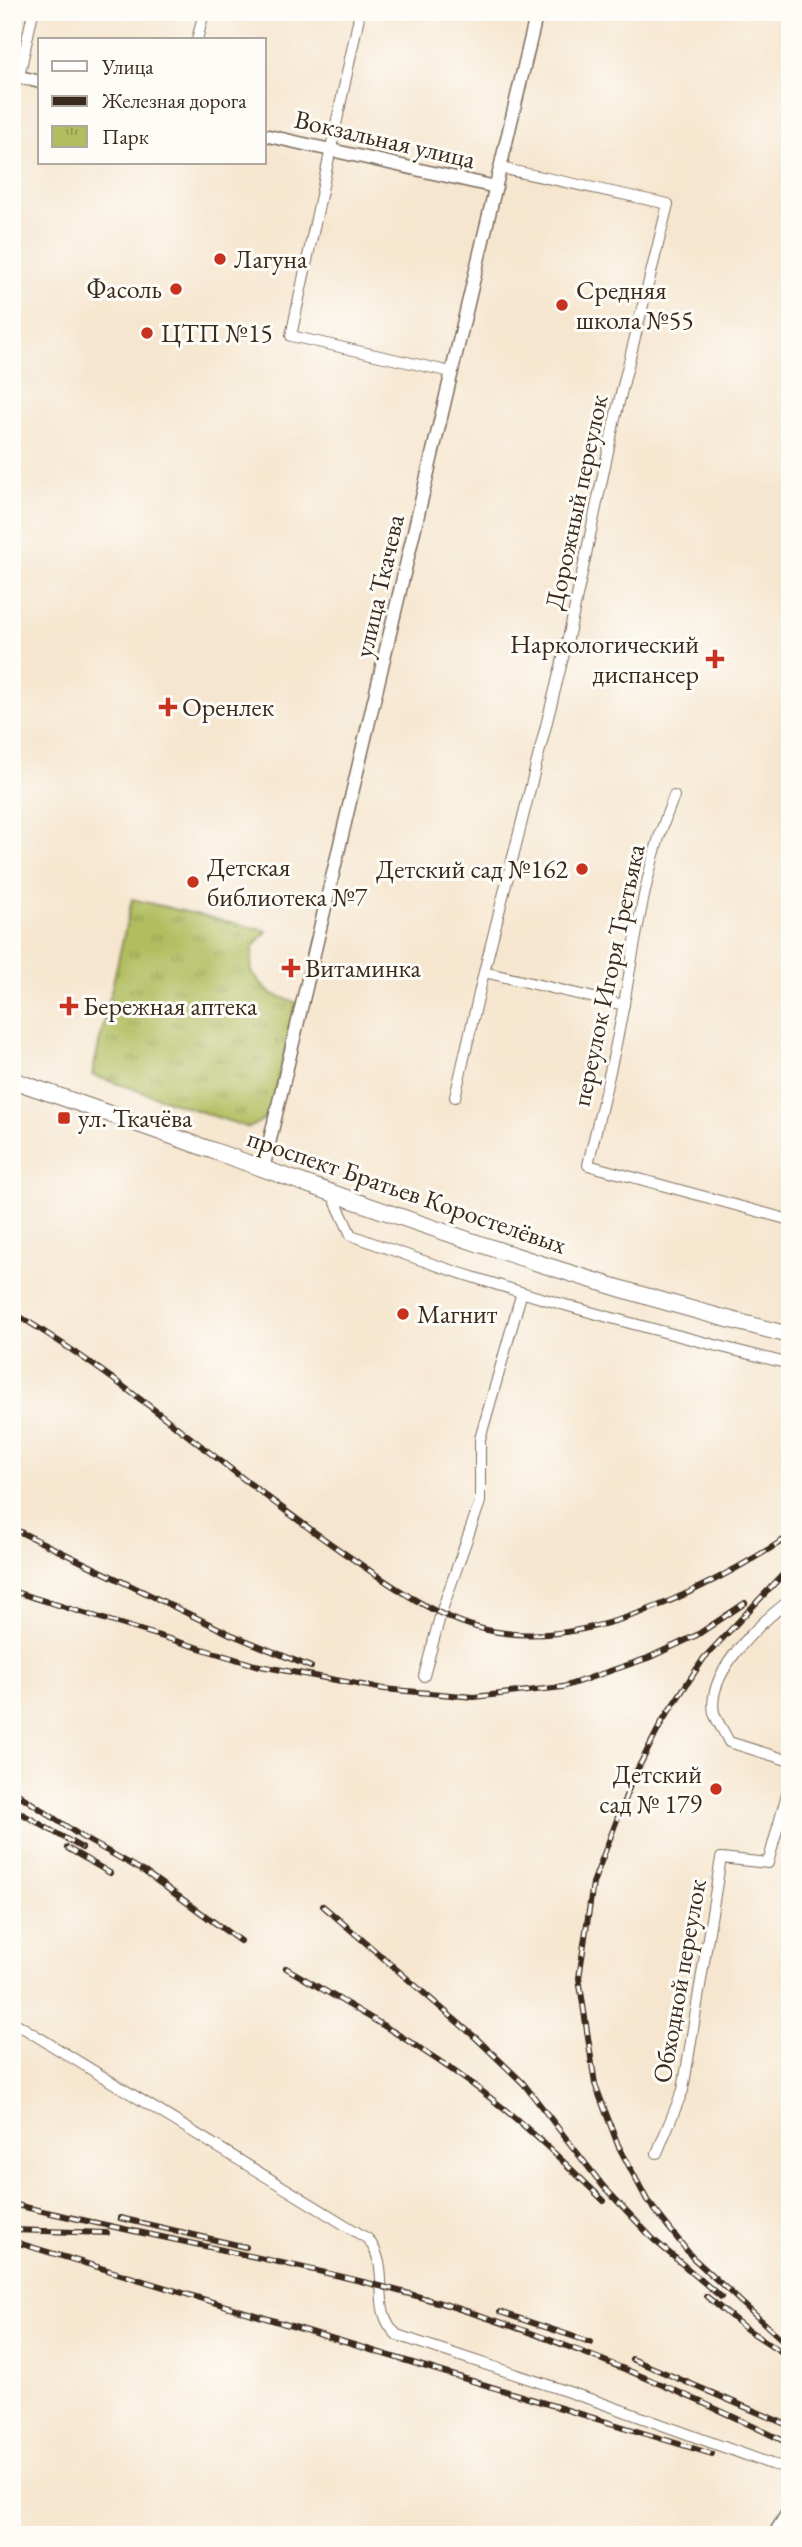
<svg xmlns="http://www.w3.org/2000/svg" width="802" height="2547" viewBox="0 0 802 2547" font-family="'EB Garamond',serif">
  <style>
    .park { fill: url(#park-tufts); stroke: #76743e; stroke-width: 2 }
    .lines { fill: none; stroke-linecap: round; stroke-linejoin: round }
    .minor-casing { stroke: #7c6c5c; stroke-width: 12 }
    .tertiary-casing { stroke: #7c6c5c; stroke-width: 15 }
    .secondary-casing { stroke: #7c6c5c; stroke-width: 17 }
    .primary-casing { stroke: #7c6c5c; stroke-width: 18 }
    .minor { stroke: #fff; stroke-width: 10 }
    .tertiary { stroke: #fff; stroke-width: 12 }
    .secondary { stroke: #fff; stroke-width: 14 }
    .primary { stroke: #fff; stroke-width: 16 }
    .rail-casing { stroke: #3b2a1e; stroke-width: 6 }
    .rail { stroke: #fdfcf7; stroke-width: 3.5; stroke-dasharray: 10; stroke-linecap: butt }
    .poi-dot { fill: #c8321e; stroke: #fdfcf7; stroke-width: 2.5 }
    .labels { text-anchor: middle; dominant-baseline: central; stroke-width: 6; stroke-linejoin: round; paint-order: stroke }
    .street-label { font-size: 26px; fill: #3b2a1e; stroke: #fdfcf7 }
    .poi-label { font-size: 26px; fill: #3b2a1e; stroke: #fdfcf7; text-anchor: start }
  </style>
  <defs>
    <pattern id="park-tufts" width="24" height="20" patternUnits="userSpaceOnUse" patternTransform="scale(1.75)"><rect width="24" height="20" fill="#b1bd5f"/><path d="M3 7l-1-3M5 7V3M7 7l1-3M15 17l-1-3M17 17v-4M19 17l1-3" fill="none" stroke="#919a4e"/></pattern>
  </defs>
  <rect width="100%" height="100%" fill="#fdfcf7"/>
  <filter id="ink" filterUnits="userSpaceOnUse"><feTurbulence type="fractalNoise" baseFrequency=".0143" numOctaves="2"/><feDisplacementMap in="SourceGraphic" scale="14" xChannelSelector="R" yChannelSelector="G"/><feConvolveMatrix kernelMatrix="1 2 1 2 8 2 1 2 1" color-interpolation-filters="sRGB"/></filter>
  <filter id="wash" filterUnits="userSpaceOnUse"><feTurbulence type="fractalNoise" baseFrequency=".00686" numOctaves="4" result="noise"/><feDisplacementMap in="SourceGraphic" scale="28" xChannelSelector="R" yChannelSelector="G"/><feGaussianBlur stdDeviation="1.57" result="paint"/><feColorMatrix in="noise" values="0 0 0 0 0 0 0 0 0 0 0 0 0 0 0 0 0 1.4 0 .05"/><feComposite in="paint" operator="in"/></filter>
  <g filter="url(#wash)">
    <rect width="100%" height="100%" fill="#f6e6cf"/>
    <path class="park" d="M132,899L267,931L253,947L251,972L270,993L297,1003L269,1116L249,1128L92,1075Z"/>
  </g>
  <g filter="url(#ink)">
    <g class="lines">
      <g class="minor-casing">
        <path id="minor" d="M360,12L291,336L451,372
          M197,40L204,12
          M19,77L33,12
          M500,168L668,204L616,414L569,634L484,972L624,1005
          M674,796C646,863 637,933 624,1003C615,1057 600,1111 588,1165L790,1220
          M455,1097L484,972
          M332,1194L351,1235C494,1289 641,1327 790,1364
          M790,1600C761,1622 706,1672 714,1713C717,1722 725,1733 729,1742L790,1761
          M424,1676L441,1613L480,1502V1439L521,1295
          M12,2021L368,2239C394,2273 368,2307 397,2335L596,2401L771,2464L790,2468
          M657,2153L683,2090L721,1858L768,1863L790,1783"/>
      </g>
      <g class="tertiary-casing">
        <path id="tertiary" d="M12,75L40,82
          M264,135L496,187
          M263,1169L537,12"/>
      </g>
      <g class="secondary-casing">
        <path id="secondary" d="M775,2535L790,2511"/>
      </g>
      <g class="primary-casing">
        <path id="primary" d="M12,1080C270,1168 524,1270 790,1335"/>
      </g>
      <use href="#minor" class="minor"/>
      <use href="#tertiary" class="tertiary"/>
      <use href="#secondary" class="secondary"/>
      <use href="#primary" class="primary"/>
      <g class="rail-casing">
        <path id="rail" d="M12,1312C129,1381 230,1474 341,1551C390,1584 444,1626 505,1633C599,1645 713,1585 790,1536
          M12,1528L230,1634L311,1667
          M790,1567L704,1658L663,1720L632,1780L593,1883L579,1978L595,2084L618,2145L647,2200L692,2257L790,2347
          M12,1591L255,1665L384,1689L474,1697L563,1687L648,1658L697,1635L745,1603
          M12,1790L82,1837L145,1872L240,1941
          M12,1808L82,1848
          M67,1848L110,1873
          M323,1906L476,2038L523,2083L603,2186L654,2240L721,2297
          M286,1968C349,2005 413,2041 472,2084C520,2119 562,2160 604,2201
          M12,2204C134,2233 258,2255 380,2286C523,2323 658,2379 790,2444
          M120,2218L246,2247
          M12,2230L107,2233
          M12,2241L712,2454
          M706,2296L745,2328L785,2354
          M500,2312L590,2342
          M632,2359L790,2426"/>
      </g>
      <use href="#rail" class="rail"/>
    </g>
  </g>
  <g class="poi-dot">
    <circle cx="220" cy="259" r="7"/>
    <circle cx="176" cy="289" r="7"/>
    <circle cx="562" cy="305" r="7"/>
    <circle cx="147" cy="333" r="7"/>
    <path d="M711.5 648.5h7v7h7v7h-7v7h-7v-7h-7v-7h7z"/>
    <path d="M164.5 696.5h7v7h7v7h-7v7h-7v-7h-7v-7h7z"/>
    <circle cx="582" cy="869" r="7"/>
    <circle cx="193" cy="882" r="7"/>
    <path d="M287.5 957.5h7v7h7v7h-7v7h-7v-7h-7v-7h7z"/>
    <path d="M65.5 995.5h7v7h7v7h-7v7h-7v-7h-7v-7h7z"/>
    <rect x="57" y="1111" width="14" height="14" rx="3.5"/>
    <circle cx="403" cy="1314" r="7"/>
    <circle cx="716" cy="1789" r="7"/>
  </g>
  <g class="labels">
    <g class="street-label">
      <text transform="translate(385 139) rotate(13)">Вокзальная улица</text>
      <text transform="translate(576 502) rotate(-78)">Дорожный переулок</text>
      <text transform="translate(379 586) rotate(-77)">улица Ткачева</text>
      <text transform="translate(608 975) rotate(-78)">переулок Игоря Третьяка</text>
      <text transform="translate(407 1191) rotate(19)">проспект Братьев Коростелёвых</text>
      <text transform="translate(679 1981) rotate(-80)">Обходной переулок</text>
    </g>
    <g class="poi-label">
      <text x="234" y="259">Лагуна</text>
      <text x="162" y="289" text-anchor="end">Фасоль</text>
      <text x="576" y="290">Средняя<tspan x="576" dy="30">школа №55</tspan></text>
      <text x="161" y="333">ЦТП №15</text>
      <text x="699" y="644" text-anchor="end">Наркологический<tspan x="699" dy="30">диспансер</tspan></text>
      <text x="182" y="707">Оренлек</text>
      <text x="207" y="867">Детская<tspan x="207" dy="30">библиотека №7</tspan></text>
      <text x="568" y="869" text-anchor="end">Детский сад №162</text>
      <text x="305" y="968">Витаминка</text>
      <text x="83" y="1006">Бережная аптека</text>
      <text x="78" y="1118">ул. Ткачёва</text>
      <text x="417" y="1314">Магнит</text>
      <text x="702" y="1774" text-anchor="end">Детский<tspan x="702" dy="30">сад № 179</tspan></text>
    </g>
  </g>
  <rect width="802" height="2547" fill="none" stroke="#fdfcf7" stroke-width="42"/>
  <rect x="38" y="38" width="228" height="126" fill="#fdfcf7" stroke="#afa8a0" stroke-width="2"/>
  <rect x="52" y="61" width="35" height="10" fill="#ffffff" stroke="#afa8a0" stroke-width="2"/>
  <text x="102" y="74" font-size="21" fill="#3b2a1e">Улица</text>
  <rect x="52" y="96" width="35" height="10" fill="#3b2a1e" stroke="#afa8a0" stroke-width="2"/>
  <text x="102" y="108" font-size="21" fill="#3b2a1e">Железная дорога</text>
  <rect x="52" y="126" width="35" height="21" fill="url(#park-tufts)" stroke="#afa8a0" stroke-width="2"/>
  <text x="102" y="144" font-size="21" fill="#3b2a1e">Парк</text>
</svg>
